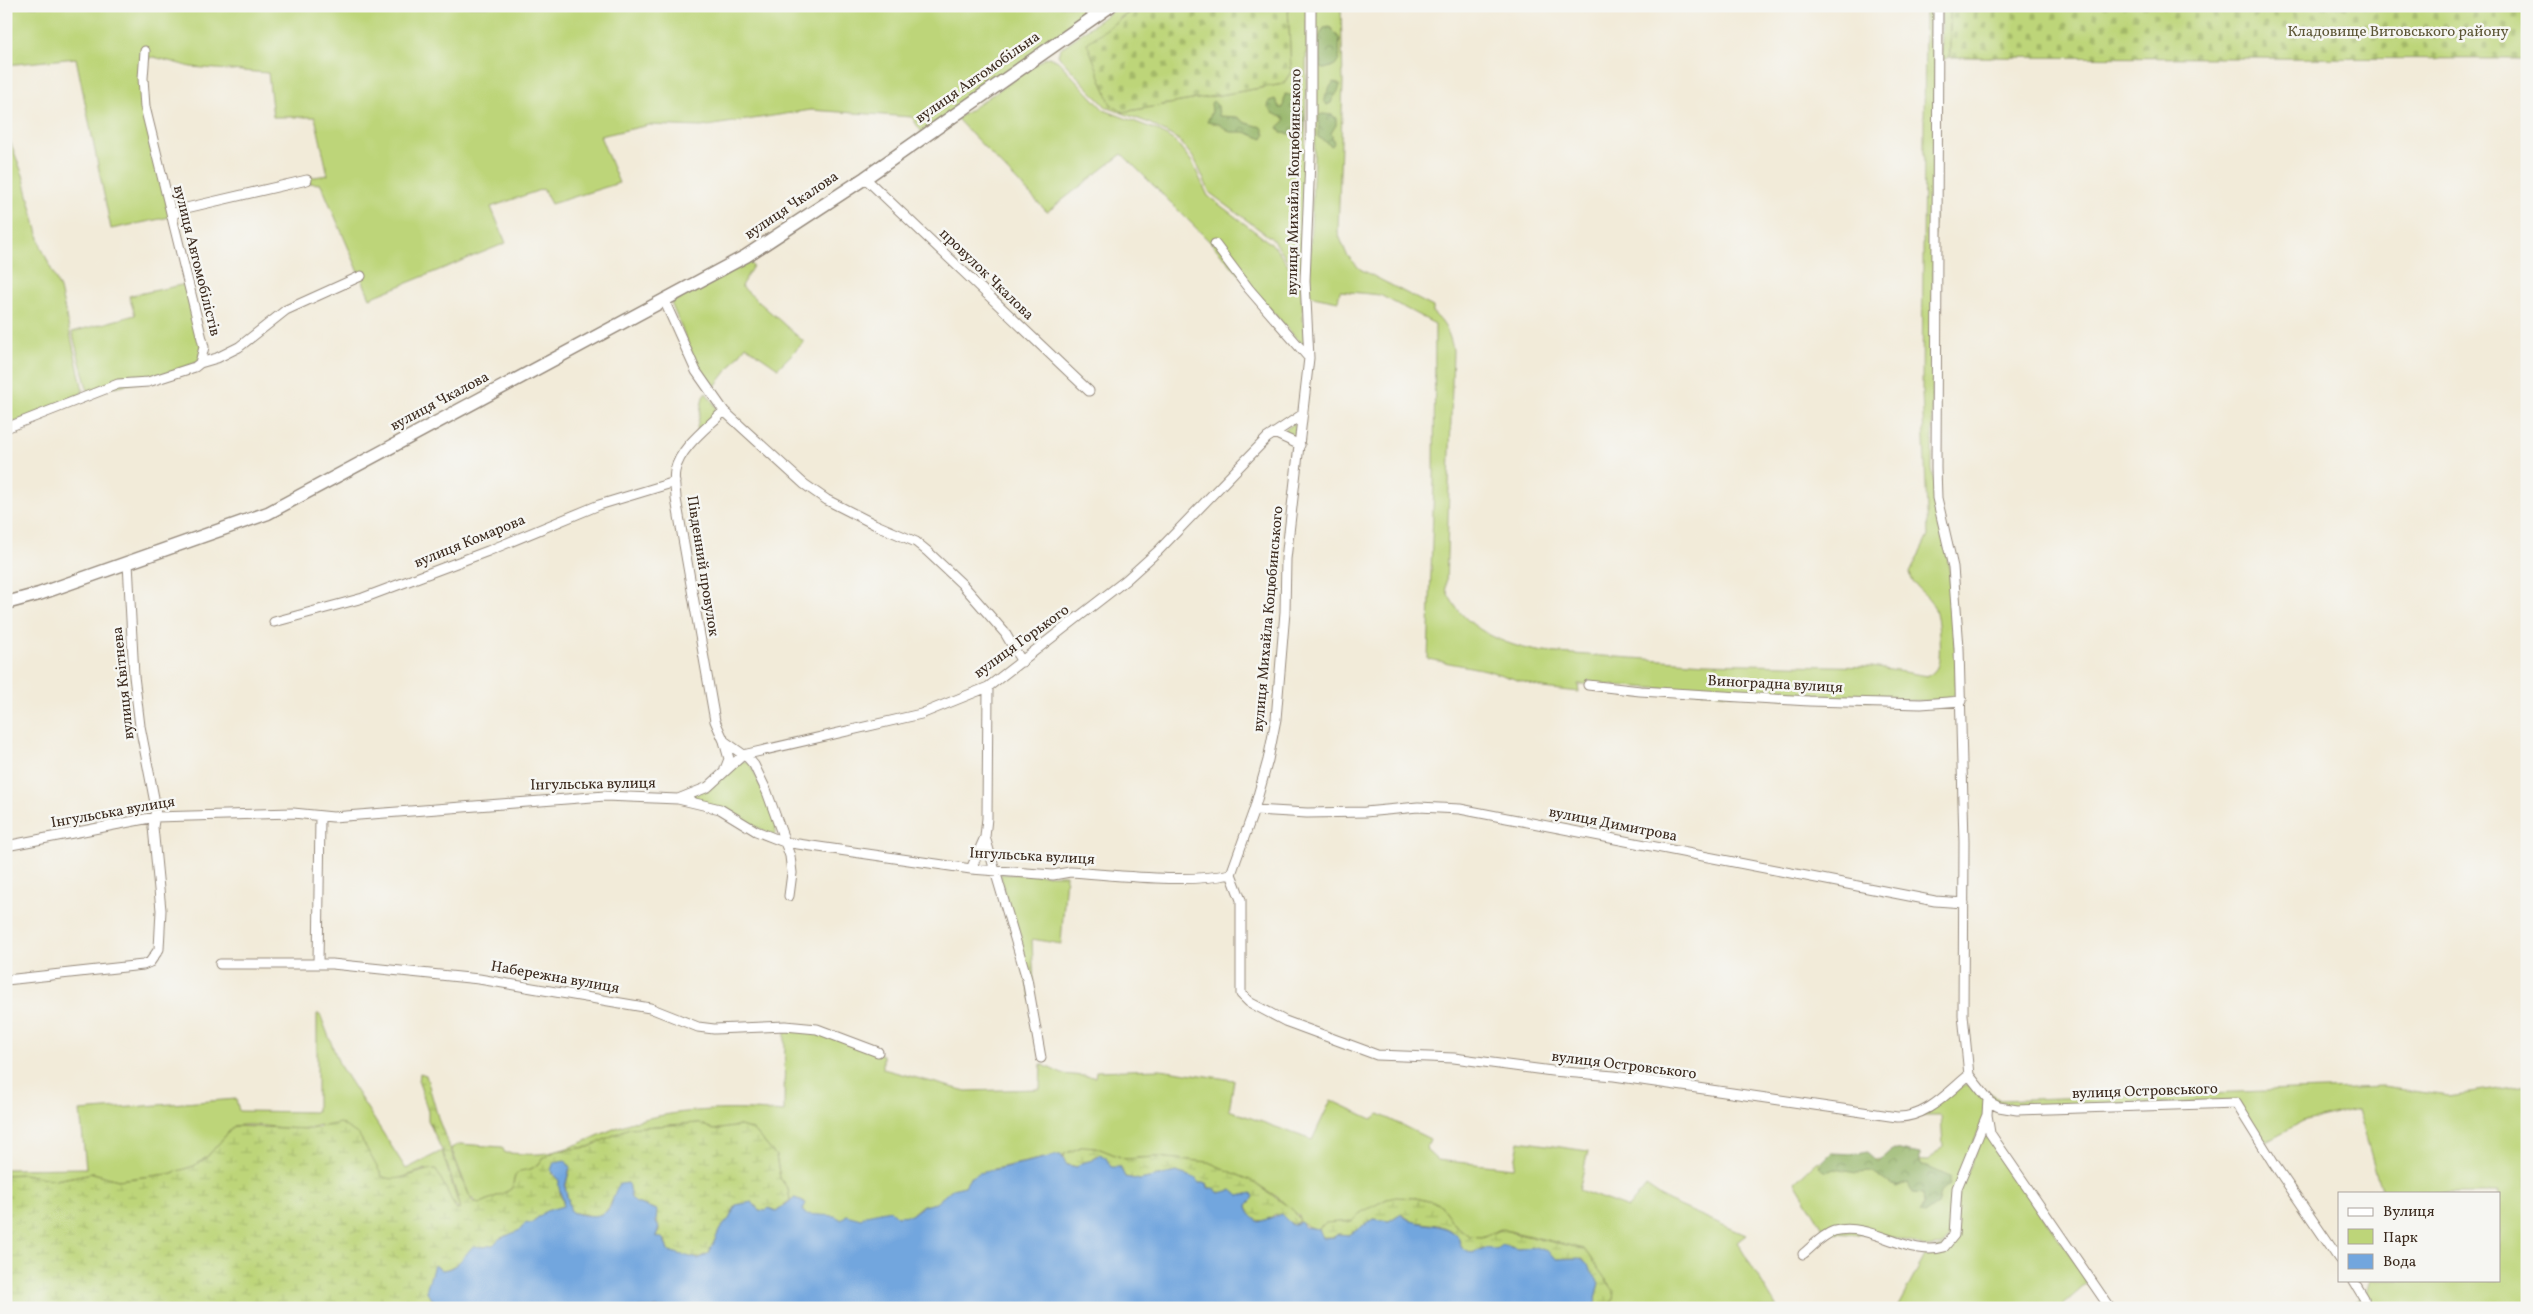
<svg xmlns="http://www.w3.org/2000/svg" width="2533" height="1314" viewBox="0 0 2533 1314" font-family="Vollkorn,serif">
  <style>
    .green { fill: #bdd579; stroke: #7c804c }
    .forest { fill: url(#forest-crowns); stroke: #687044 }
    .wetland { fill: url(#wetland-marsh); stroke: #7c804c }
    .cemetery { fill: url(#cemetery-stones); stroke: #7c804c }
    .water { fill: #72a6de; stroke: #56687e }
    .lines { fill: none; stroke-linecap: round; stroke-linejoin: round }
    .street-casing { stroke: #968a7c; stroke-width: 11 }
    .secondary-casing { stroke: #968a7c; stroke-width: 15 }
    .street { stroke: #fff; stroke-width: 9 }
    .secondary { stroke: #fff; stroke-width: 12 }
    .labels { text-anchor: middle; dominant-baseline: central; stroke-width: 5; stroke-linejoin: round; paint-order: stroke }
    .park-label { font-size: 15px; fill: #5c5535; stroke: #f6f6f2 }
    .street-label { font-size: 15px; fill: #3b2a1e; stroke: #f6f6f2 }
  </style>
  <defs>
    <pattern id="forest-crowns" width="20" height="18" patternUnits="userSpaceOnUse" patternTransform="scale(1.25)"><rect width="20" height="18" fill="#96b669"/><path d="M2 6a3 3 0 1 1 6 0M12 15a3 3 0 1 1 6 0" fill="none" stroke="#7c9456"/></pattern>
    <pattern id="wetland-marsh" width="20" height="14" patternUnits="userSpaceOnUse" patternTransform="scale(1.25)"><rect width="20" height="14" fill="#bdd579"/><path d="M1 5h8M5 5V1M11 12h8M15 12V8" fill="none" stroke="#a3b768"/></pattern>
    <pattern id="cemetery-stones" width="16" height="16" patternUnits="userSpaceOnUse" patternTransform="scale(1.25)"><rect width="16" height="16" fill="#bdd579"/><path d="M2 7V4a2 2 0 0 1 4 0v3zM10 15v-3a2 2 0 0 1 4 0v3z" fill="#a3b768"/></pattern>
  </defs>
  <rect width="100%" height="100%" fill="#f6f6f2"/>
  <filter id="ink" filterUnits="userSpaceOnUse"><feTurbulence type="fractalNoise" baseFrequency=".02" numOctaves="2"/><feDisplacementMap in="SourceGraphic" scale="10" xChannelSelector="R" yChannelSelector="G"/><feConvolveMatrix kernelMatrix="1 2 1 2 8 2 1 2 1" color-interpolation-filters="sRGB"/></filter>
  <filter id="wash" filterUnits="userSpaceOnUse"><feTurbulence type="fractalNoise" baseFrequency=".0096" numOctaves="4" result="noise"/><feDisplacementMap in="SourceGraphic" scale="20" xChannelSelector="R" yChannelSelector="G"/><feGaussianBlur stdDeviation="1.12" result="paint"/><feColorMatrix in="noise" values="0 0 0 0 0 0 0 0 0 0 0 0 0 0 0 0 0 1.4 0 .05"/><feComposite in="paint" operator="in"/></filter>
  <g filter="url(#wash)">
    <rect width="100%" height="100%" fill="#f2ebd9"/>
    <path class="green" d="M6,6H1105L922,133L912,117L811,110L701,127L649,125L600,136L619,183L551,204L543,189L491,207L506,243L370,298L321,184L308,183L307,178L328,175L315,117H273L268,73L191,67L154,57L149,58L141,77L170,217L111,229L76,58L6,65Z
      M1119,6H1138L1118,19L1123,112L1283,84L1291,72L1288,6H1307L1304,239L1301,270L1295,269L1289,262L1271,238L1210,193L1195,160L1179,140L1149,123L1106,107L1060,58L1058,55L1060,49Z
      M1316,6H1341L1343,82L1338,233L1347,255L1360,269L1433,307V313C1445,323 1450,334 1453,350L1446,589C1461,628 1505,646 1543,652L1706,663L1872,667L1928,676C1933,673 1936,670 1938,665C1941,654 1939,616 1934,607C1928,593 1912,589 1910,573L1928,536L1922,391L1925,6H1935L1932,469L1949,567L1956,650V693L1946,701L1809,699L1595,684H1578L1579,692L1543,688L1486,670L1428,659L1434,482L1435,324L1380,295L1340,291L1338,301L1308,295L1315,136Z
      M1941,6H1950V57L1942,60Z
      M1049,57L1058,61L1104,110L1157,130L1176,142L1192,162L1208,196L1274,246L1301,282L1305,348L1213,245L1122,154L1047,212L957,119L1045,58Z
      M6,131L23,175L41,246L60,289L83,390L81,394L6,426Z
      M749,260L753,266L741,286L804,342L778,368L746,346L712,390L699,369L671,303Z
      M186,284L202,347L198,362L149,380L88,392L72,332L135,315L129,296Z
      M706,393C725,416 716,416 696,433L703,397Z
      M1298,421L1296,439L1284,433L1283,431Z
      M742,761L749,762C756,777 781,820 775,835L686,797Z
      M1000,874L1066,875L1061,944L1032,939L1035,1015Z
      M317,1014H320L340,1066L406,1169L442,1151L460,1209L459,1210L426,1169L395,1180L387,1179L382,1176L373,1163L320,1125C292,1135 263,1121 234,1126L207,1157L194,1166L169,1174L118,1180L93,1173L56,1180L23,1174L6,1175V1169L86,1168L80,1111L236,1099L239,1111L317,1112Z
      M785,1028L833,1034L883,1055V1069L966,1091L1040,1089L1041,1064L1062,1074L1095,1077L1096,1071L1160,1069L1234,1080L1229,1110L1312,1140L1331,1100L1372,1119L1379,1114L1430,1139L1426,1150L1437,1160L1514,1168L1519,1141L1588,1151L1579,1190L1628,1208L1646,1186L1668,1201L1746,1235L1737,1242L1777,1308H1615L1610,1305L1613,1300L1610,1286L1584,1249L1501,1229L1481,1237L1469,1236L1453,1223L1440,1204L1416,1198L1387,1199L1360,1214L1352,1221L1322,1225L1319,1229C1311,1229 1305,1224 1299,1223V1216L1277,1197L1254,1182L1208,1162L1156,1157L1125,1159L1095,1147H1081L1064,1154L1063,1158L1058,1155L984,1171L970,1178L965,1186L952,1189L936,1203L920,1207L911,1215L897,1216L890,1210L861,1219L845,1217L842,1220L832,1216L807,1215L803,1213L804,1201L795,1198L790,1200L788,1189L780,1178L776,1156L753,1130L740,1126L714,1130L699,1123L629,1128L589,1147L556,1151L543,1158L539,1164L531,1169L515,1176L512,1188L508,1191L479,1204L470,1197L451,1148L460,1144L502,1147L505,1153C516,1153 528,1155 539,1154C574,1151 604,1130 636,1121C687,1108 733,1108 784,1112Z
      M1966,1085L1976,1088L1985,1099V1115L1962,1169L1952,1234L1943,1245L1927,1247L1885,1235L1826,1233L1795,1182L1816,1162L1840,1158L1929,1161L1943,1146L1941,1116H1918L1961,1086Z
      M2527,1085V1308H2352L2355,1301L2367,1293L2371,1280H2499V1193H2382L2358,1109L2302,1122L2264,1142L2238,1102L2018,1108L1993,1101L1985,1090L2000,1100L2384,1087L2448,1096Z
      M1983,1136L1987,1137L1993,1144L2089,1282L2059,1308H1897L1927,1252L1952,1244L1959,1189Z"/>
    <path class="forest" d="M1330,27L1340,39C1337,56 1346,64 1324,69L1318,66V39L1324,28Z
      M1334,82L1340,85C1339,93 1333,96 1331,103L1327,105L1324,101C1326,94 1329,87 1334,82Z
      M1285,94C1304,96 1307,121 1302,135L1281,133L1278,127L1284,122L1285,119L1273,113L1268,108L1269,101L1275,99L1280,108H1283Z
      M1213,101L1218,106L1219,116L1237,117L1246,123L1262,127L1265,135L1263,139L1245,132H1230L1219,124L1207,122L1212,111L1211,103Z
      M1322,114L1332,115L1336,118V125L1331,133L1334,143L1332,146L1318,137L1319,116Z
      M1895,1149L1920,1154V1162L1923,1165L1950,1177V1185L1940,1193L1937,1205L1924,1214L1919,1213L1924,1204L1923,1194L1913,1193L1908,1183L1895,1187L1873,1172L1856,1173L1835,1169L1826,1172L1819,1167L1820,1164L1831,1153L1856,1154L1867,1152L1878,1162L1891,1150Z"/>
    <path class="wetland" d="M420,1073L426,1075L439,1121L464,1184L472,1201L479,1204L508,1191L512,1188L515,1176L520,1171L531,1169L539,1164L543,1158L556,1151L589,1147L629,1128L699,1123L714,1130L740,1126L753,1130L776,1156L780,1178L788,1189L790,1200L776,1211L769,1208L765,1211L759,1210L752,1202L736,1205L729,1219L720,1229L709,1253L696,1259L668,1251L665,1240L656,1236L659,1230L655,1209L636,1203L631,1198L628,1183L621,1184C603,1214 612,1221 571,1212C562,1198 566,1183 570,1170L551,1173L559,1181L560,1195L563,1200V1206L544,1213L521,1230L499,1239L493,1245L484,1247H473C464,1257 456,1269 441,1270L437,1266C425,1276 430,1298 440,1308H6V1175L23,1174L56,1180L93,1173L118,1180L169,1174L194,1166L207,1157L234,1126L310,1129L340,1123L359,1135L382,1176C397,1185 419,1169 436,1169L456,1209L459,1210L460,1205L444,1155L428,1120V1112L419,1082Z
      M1084,1146L1095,1147L1125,1159L1156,1157L1208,1162L1254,1182L1293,1210L1300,1220L1294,1225L1275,1214C1262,1226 1250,1221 1247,1205L1253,1199L1252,1193L1239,1196L1236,1193C1226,1192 1211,1195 1207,1183H1198L1195,1178L1176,1172L1140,1180L1125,1177L1121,1169L1110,1167L1108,1161L1097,1155L1093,1160L1081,1163L1077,1167L1065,1164L1064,1154Z
      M1396,1197L1416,1198L1440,1204L1453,1223L1469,1236L1481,1237L1504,1229L1513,1233L1584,1249L1614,1291L1613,1300L1610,1305L1597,1306L1595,1298L1599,1283L1583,1259H1557L1535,1247L1518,1249L1504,1245L1496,1250L1483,1248L1472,1253C1464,1249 1460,1247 1459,1238L1452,1231L1438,1225L1413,1222L1403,1215H1398L1389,1221L1374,1219L1349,1235L1338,1234L1334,1237H1321L1319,1229L1325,1223L1352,1221L1360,1213L1387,1199Z"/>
    <path class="cemetery" d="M1138,6H1288L1291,72L1283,84L1123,112L1111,105L1087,43Z
      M1950,6H2527V59L1950,57Z"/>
    <path class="water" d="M1100,1154L1106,1158L1111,1167H1120L1125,1177L1140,1180L1176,1172L1195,1178L1199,1183H1207L1208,1188H1213L1219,1193L1232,1190L1239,1196L1252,1193L1254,1197L1247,1205C1247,1213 1253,1217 1259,1222L1281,1214L1292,1225L1301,1222L1304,1227L1319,1229L1323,1238L1334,1237L1338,1234L1349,1235L1374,1219L1389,1221L1400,1214C1405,1217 1409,1221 1415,1222C1431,1226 1448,1224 1459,1238C1459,1247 1464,1249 1472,1253L1487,1247L1496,1250L1501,1245L1518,1249L1535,1247L1547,1251L1557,1259L1580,1258L1588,1265L1599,1283L1595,1298L1597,1306L1610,1305L1615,1308H506L498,1306L491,1308H440L426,1291L434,1265L441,1270C456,1270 464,1256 473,1246L484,1247L493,1245L499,1239L520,1230L526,1222L531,1223L546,1211L563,1206C565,1198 557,1192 559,1181L551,1170L554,1162L565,1160L570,1167L565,1187L571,1212C585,1216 607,1221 612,1202C614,1195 615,1190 620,1184L628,1183L631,1198L636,1203L657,1210L656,1222L659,1228L656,1236L664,1239L668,1251L698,1259L709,1253L720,1229L729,1219L736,1205L752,1202L759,1210L765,1211L769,1208L776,1211L795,1198L806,1203L803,1210L805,1214L835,1216L842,1220L846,1215L861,1219L866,1215L890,1210L897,1216L911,1215L923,1206L936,1203L952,1189L965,1186L970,1178L979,1173L1058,1155H1061L1067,1165L1077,1167L1081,1163L1093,1160Z"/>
  </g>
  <g filter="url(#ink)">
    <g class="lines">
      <g class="street-casing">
        <path id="street" d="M1311,6V135L1305,281L1309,358L1286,559L1285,612L1276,719L1268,760L1254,810L1231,874L1241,900V994L1249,1002L1285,1021L1377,1055L1454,1058L1552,1071L1614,1076L1897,1117C1926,1118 1948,1092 1969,1075
          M1938,6L1936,468L1937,498L1953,567L1959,648L1964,842L1963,1015L1969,1075
          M865,178L1089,391
          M173,215L182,209L307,180
          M1215,244L1249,289L1309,358
          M664,300L696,371L724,411L804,484L827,500L874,524L916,542L927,551L962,584L1005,633L1022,662
          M200,363L217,358L239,347L286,310L361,276
          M724,411C708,427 680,447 675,471C673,480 676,490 676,499L715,721L724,741L748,758L754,765L767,792L790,856L792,873L789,896
          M6,428L118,384L148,382L195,367L200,363L204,347L145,107L143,78L145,51
          M1274,433L1300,445
          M274,622L363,598L488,551L599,505L675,482
          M1588,685L1640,691L1809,701L1921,704L1962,701
          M724,741L729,759L725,769
          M678,799L708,787L743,755L921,714L988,687L1126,580L1158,551L1267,438L1303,414
          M1254,810L1307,813L1365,812L1418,807L1460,809L1935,901L1964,903
          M985,837L1027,979L1041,1058
          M6,846L155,817L293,813L333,817L605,796L678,799L720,809L756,831L784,842L971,869L1053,875L1070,872C1117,875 1186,884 1231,874
          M971,869L985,837L987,818L988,687
          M318,963L320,817
          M220,964H332L479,979L650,1008L698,1027L714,1029L785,1026L817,1029L878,1052
          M6,980L143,965L150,962L159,949L161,910L153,827L156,808L140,726L134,676L128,563
          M1969,1075L1988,1099L1987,1115L1990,1133L1996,1142L2110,1308
          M1989,1102L1999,1107L2017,1110L2236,1103L2274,1164L2339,1259
          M1803,1254C1812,1247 1822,1235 1834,1231C1872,1221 1907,1258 1944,1247L1954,1235L1957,1188L1987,1115
          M2353,1280L2364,1298L2365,1308"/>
      </g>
      <g class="secondary-casing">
        <path id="secondary" d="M6,603L39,594L268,513L746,256L865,178L1110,6"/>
      </g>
      <use href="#street" class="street"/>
      <use href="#secondary" class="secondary"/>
    </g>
  </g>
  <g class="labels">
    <g class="park-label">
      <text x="2398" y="32">Кладовище Витовського району</text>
    </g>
    <g class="street-label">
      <text transform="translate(978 78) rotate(-35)">вулиця Автомобільна</text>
      <text transform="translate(1295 182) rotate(-89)">вулиця Михайла Коцюбинського</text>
      <text transform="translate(792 206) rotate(-34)">вулиця Чкалова</text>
      <text transform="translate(196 261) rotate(76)">вулиця Автомобілістів</text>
      <text transform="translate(986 275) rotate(44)">провулок Чкалова</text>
      <text transform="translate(440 402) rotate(-28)">вулиця Чкалова</text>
      <text transform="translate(470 542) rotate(-22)">вулиця Комарова</text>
      <text transform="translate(702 566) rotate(81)">Південний провулок</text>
      <text transform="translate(1269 619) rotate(-85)">вулиця Михайла Коцюбинського</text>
      <text transform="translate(1022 642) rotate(-36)">вулиця Горького</text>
      <text transform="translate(124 683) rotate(-96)">вулиця Квітнева</text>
      <text transform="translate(1775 685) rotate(3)">Виноградна вулиця</text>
      <text transform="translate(593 785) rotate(-1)">Інгульська вулиця</text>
      <text transform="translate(113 813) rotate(-10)">Інгульська вулиця</text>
      <text transform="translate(1613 825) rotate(11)">вулиця Димитрова</text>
      <text transform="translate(1032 857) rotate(3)">Інгульська вулиця</text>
      <text transform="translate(555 978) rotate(10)">Набережна вулиця</text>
      <text transform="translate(1624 1066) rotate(7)">вулиця Островського</text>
      <text transform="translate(2145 1092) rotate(-2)">вулиця Островського</text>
    </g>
  </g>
  <rect width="2533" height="1314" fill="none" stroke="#f6f6f2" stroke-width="25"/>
  <rect x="2338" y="1192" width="162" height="90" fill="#f6f6f2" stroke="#aba49d"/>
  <rect x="2348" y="1208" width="25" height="8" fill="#ffffff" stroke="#aba49d"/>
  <text x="2383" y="1216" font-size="15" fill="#3b2a1e">Вулиця</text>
  <rect x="2348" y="1229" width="25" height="15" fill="#bdd579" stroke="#aba49d"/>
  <text x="2383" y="1242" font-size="15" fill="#3b2a1e">Парк</text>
  <rect x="2348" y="1254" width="25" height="15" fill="#72a6de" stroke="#aba49d"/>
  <text x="2383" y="1266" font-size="15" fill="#3b2a1e">Вода</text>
</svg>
